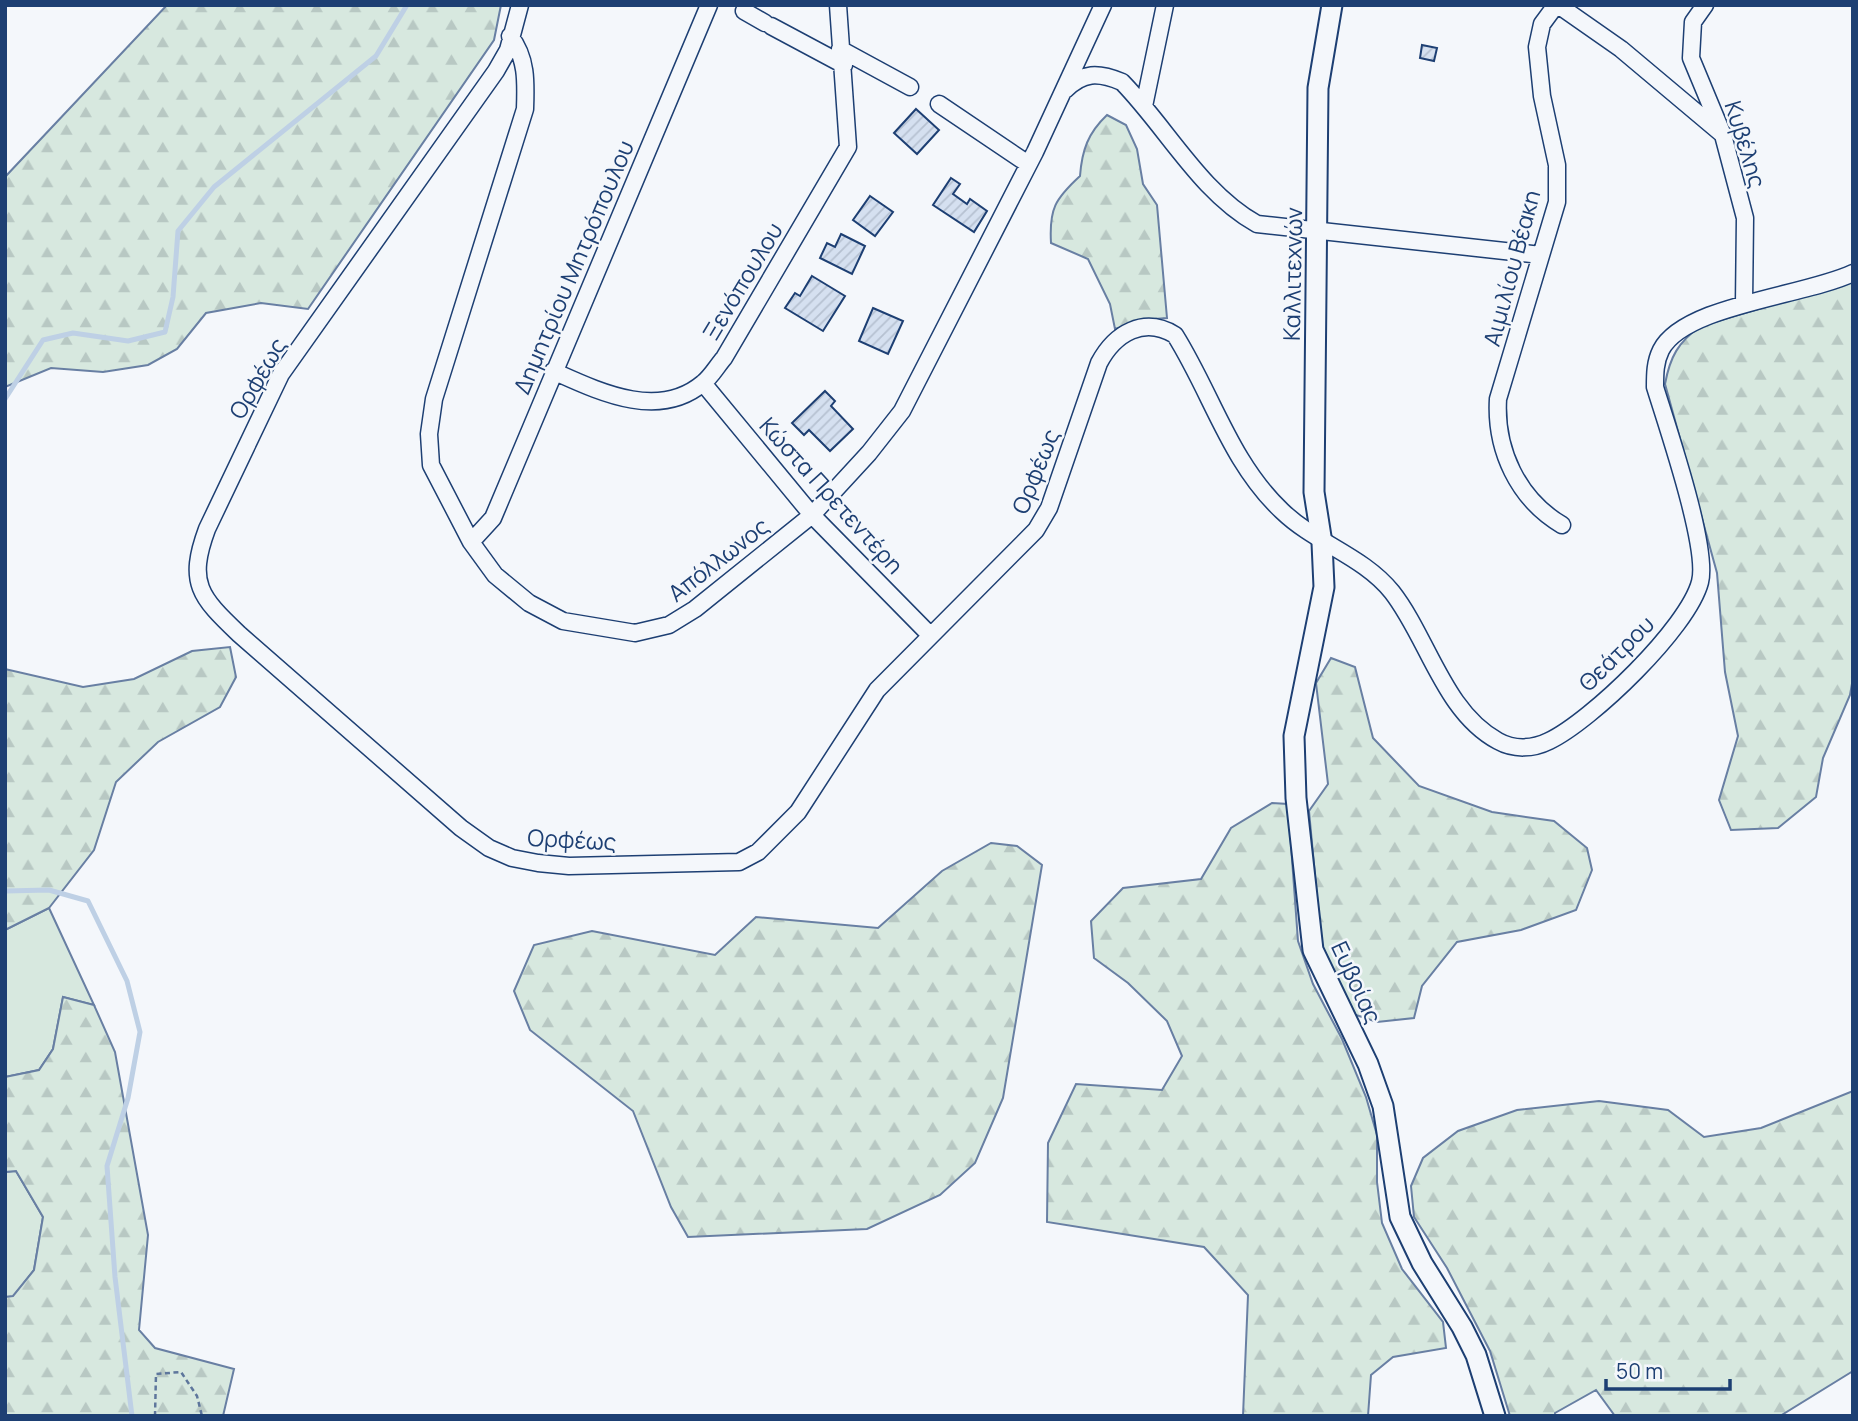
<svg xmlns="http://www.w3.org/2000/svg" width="1858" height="1421" viewBox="0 0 1858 1421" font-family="Manrope,sans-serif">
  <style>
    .green { fill: #d7e8df; stroke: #687fa3; stroke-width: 2 }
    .forest { fill: url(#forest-firs); stroke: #687fa3; stroke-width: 2 }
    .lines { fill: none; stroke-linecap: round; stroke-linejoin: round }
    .stream { stroke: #bed0e5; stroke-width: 5 }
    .building { fill: url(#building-hatch); stroke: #1d3f73; stroke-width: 2 }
    .minor-casing { stroke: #1d3f73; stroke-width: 19 }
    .tertiary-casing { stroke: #1d3f73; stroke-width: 23 }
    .path { stroke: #5e769c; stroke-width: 2.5; stroke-dasharray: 5 3.5; stroke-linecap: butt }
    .minor { stroke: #f4f7fb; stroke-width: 16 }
    .tertiary { stroke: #f4f7fb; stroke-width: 19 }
    .labels { text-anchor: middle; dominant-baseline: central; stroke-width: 5; stroke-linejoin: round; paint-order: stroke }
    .street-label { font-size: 23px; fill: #1d3f73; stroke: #f4f7fb }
  </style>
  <defs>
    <pattern id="forest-firs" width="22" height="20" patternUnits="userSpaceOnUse" patternTransform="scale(1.75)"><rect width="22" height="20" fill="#d7e8df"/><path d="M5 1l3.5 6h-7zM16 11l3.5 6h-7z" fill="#b8c8c3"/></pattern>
    <pattern id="building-hatch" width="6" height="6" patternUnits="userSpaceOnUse" patternTransform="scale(1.75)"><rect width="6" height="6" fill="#d5e0f0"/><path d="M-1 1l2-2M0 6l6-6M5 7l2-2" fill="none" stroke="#b6c1d1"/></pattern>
  </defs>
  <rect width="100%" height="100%" fill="#f4f7fb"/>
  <path class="green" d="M49,908L94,1005L63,997L53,1049L39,1070L5,1077V930Z
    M16,1171L43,1217L34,1270L13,1297H5V1172Z"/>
  <path class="forest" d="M167,5H501L494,40L308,309L261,303L206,313L177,349L148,365L103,372L51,368L5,387V177Z
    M1107,115L1126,125L1137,149L1143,184L1157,205L1167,318L1142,320L1115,329L1110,304L1088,259L1051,243C1049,209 1055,199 1080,176C1082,150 1088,133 1107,115Z
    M1853,281V678L1850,695L1823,758L1816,797L1778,828L1731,830L1719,800L1738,736L1725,672L1717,573L1665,384C1670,357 1678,342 1701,326Z
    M230,647L236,677L220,707L158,742L116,782L94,850L49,908L5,930V669L83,687L134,679L192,651Z
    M1331,658L1355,667L1373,738L1419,786L1492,812L1554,821L1587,848L1592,870L1576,910L1521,930L1457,942L1422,986L1414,1018L1377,1022L1353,1014L1322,950L1309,811L1328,784L1316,683Z
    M1272,803L1288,804L1298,941L1313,984L1342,1039L1366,1097L1377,1135V1182L1382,1223L1402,1269L1443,1322L1446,1348L1393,1357L1371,1375L1368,1416H1243L1248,1295L1204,1247L1047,1222L1048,1143L1076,1084L1162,1090L1182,1056L1167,1021L1128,983L1094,958L1091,921L1123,888L1201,879L1231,828Z
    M991,843L1017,846L1042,865L1003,1098L975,1163L940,1195L867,1229L688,1237L671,1207L633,1111L530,1030L514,991L534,945L592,931L715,955L756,917L878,928L942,871Z
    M63,997L94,1005L115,1052L148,1235L139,1330L155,1348L234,1369L223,1416H5V1297L13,1296L34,1270L43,1217L16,1171L5,1172V1077L39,1070L53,1049Z
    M1853,1091V1371L1780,1416H1615L1596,1390L1555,1413V1416H1510L1490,1351L1447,1268L1414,1217L1411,1186L1423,1158L1458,1131L1517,1110L1599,1101L1668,1110L1704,1137L1761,1128Z"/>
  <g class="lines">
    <path class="stream" d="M5,399L43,340L73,333L128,341L165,332L173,297L178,231L214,187L376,56L407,5
      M5,891L49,890L88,901L127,981L140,1032L128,1098L107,1166L115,1277L132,1416"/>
  </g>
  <path class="building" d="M1422,45L1437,48L1434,61L1420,58Z
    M916,109L939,130L917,154L894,133Z
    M951,178L960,184L953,194L967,204L970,199L987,211L974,232L933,205Z
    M870,196L893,212L875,236L853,220Z
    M841,234L865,246L852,274L820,258L827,243L835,247Z
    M812,276L845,296L823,331L785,308L795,293L800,296Z
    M873,308L903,321L888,354L859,341Z
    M825,391L835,401L831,406L853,429L830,451L809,430L804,435L792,423Z"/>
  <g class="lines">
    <g class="minor-casing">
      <path id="minor" d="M520,5L508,50L496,71L281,374L207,529C187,583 200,597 239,634L461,828L489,848L512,858L538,863L569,866L739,862L758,852L798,812L877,690L1036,530L1049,508L1099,363C1115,333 1144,316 1175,335C1212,394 1230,462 1282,511C1315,543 1363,556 1392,592C1428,638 1444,712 1498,741C1514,750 1533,749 1549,741C1591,721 1688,628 1700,582C1709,548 1667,426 1655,387C1655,374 1655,362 1661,350C1684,305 1805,296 1853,273
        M1556,5L1542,24L1537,47L1542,96L1557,165V202L1498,399C1495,450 1518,499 1562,525
        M1558,5L1621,49L1721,133
        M1705,5L1693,22L1691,58L1723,135L1745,218L1744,304
        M744,11L765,23
        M771,26L844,65
        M510,36C527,58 526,82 525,109L434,399L429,434L431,465L471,542L495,575L529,603L563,621L635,633L669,625L695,609L812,515L869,453L902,411L1035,152L1103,5
        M840,49L910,87
        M1065,90C1083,72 1098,72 1122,82C1167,128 1200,192 1257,224L1541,255
        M939,104L1028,164
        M1144,106L1165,5
        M553,371C598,391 658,421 703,383C711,377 717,366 724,358L848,147L838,5
        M703,383L812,515L930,635
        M471,542L493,518L709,5"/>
    </g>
    <g class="tertiary-casing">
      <path id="tertiary" d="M1332,5L1318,88L1314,492L1322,543L1324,587L1294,736L1296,798L1313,950L1368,1064L1383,1106L1400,1217L1422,1263L1462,1327L1476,1355L1495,1416"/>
    </g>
    <path class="path" d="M155,1416L156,1374L181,1372L197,1396L202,1416"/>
    <use href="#minor" class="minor"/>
    <use href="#tertiary" class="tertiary"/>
  </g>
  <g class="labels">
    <g class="street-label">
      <text transform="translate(1746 144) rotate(73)">Κυβέλης</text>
      <text transform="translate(573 267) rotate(-67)">Δημητρίου Μητρόπουλου</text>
      <text transform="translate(1511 268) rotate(-75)">Αιμιλίου Βέακη</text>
      <text transform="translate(1292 274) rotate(-89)">Καλλιτεχνών</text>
      <text transform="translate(742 281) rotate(-59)">Ξενόπουλου</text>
      <text transform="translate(257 378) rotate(-60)">Ορφέως</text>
      <text transform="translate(1035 471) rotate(-68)">Ορφέως</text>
      <text transform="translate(832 495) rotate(48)">Κώστα Πρετεντέρη</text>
      <text transform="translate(718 559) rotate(-38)">Απόλλωνος</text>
      <text transform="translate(1616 653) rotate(-45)">Θεάτρου</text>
      <text transform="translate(572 839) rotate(3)">Ορφέως</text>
      <text transform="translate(1357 982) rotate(65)">Ευβοίας</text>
    </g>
  </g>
  <rect width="1858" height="1421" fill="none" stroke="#1d3f73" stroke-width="14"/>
  <path d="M1606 1379v10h124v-10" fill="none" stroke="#1d3f73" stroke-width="3.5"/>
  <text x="1616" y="1379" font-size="21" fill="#1d3f73" stroke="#f4f7fb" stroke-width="5" paint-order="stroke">50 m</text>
</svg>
